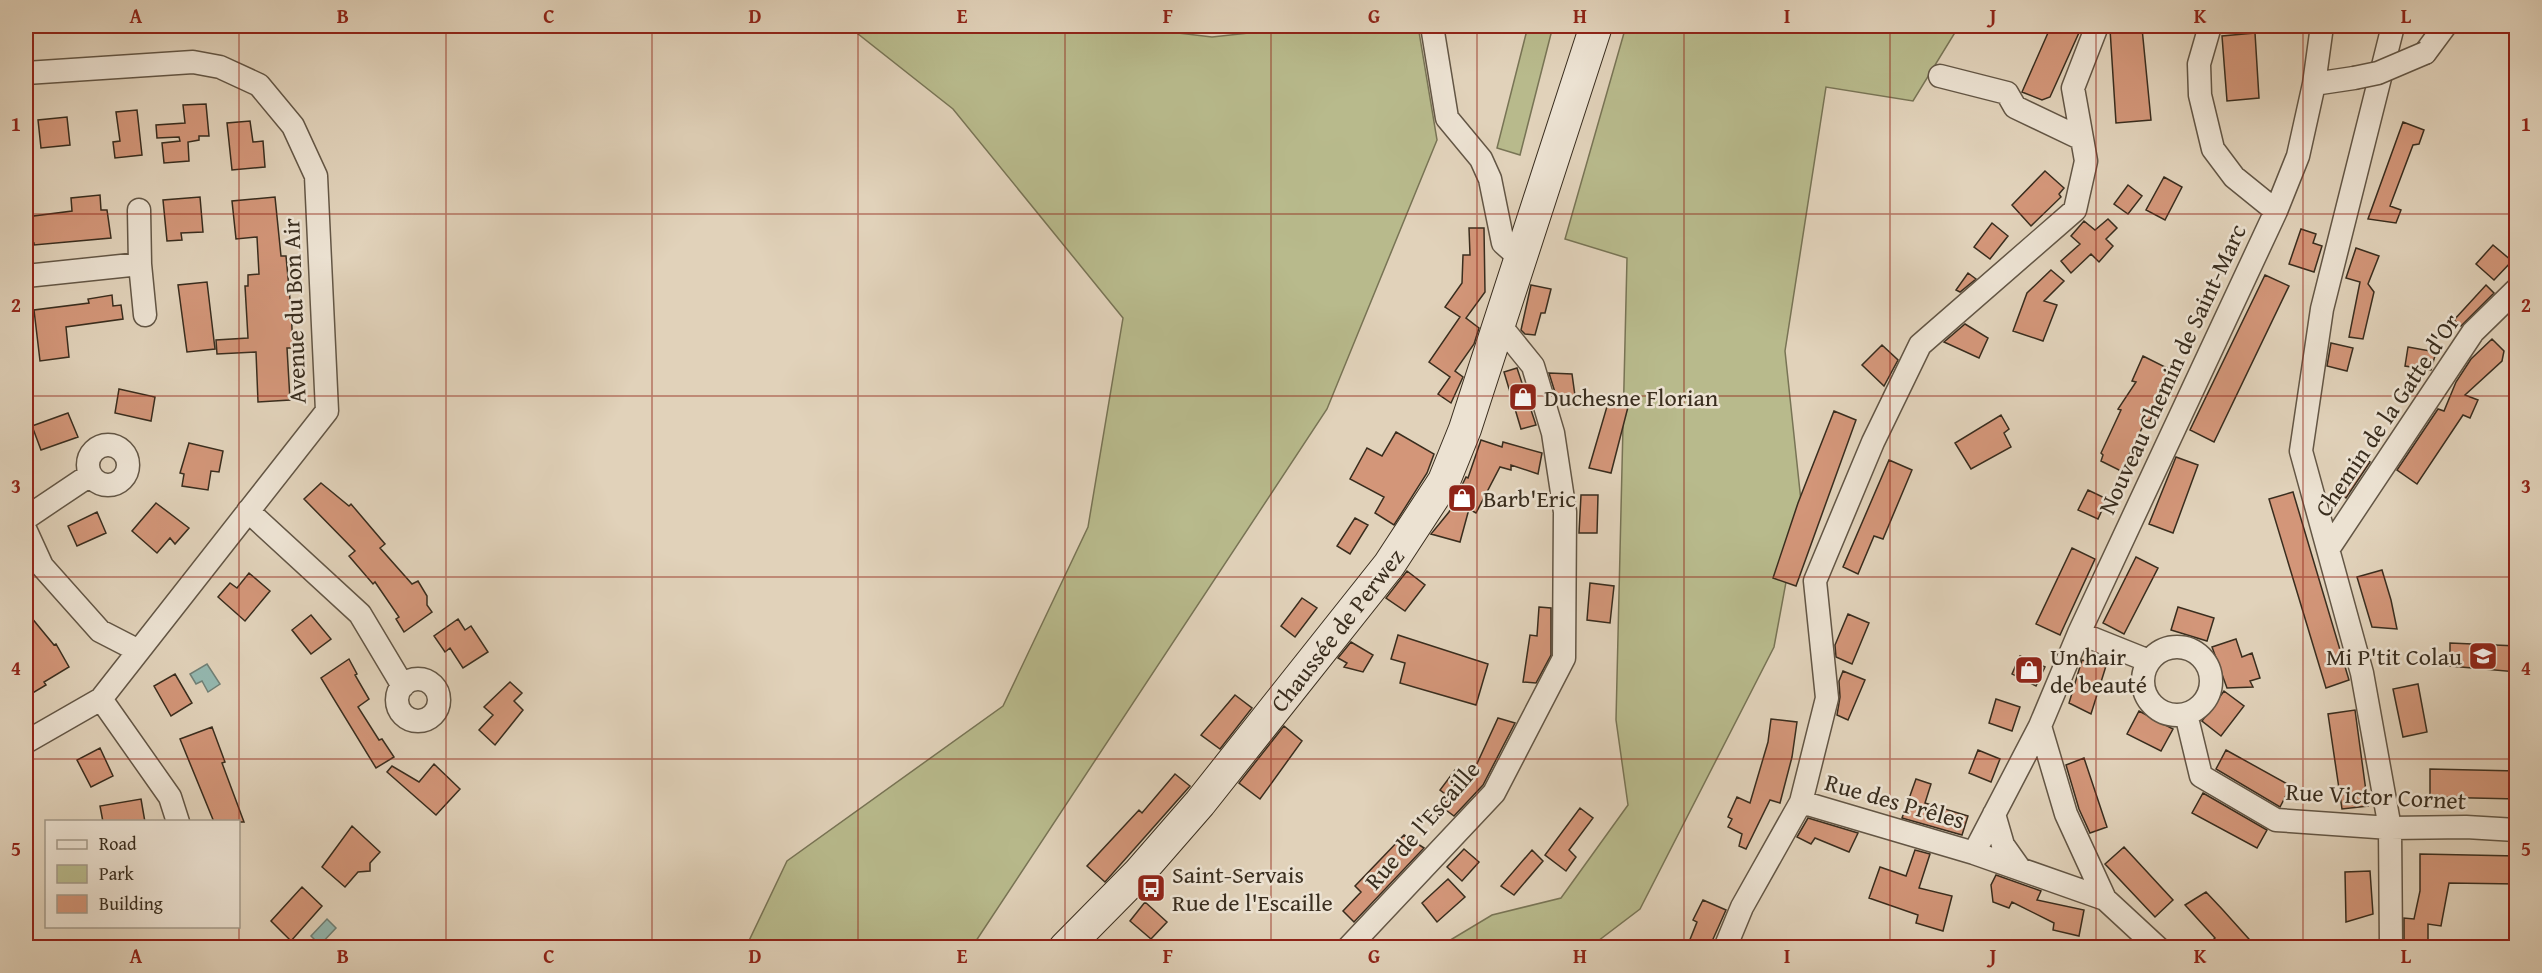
<svg xmlns="http://www.w3.org/2000/svg" width="2542" height="973" viewBox="0 0 2542 973" font-family="'Gentium Book Plus',serif">
  <style>
    .green { fill: #b8ba8c; stroke: #787455; stroke-width: 1.5 }
    .water { fill: #94b8b0; stroke: #708076; stroke-width: 1.5 }
    .building { fill: #d39679; stroke: #392d1e; stroke-width: 1.5 }
    .lines { fill: none; stroke-linecap: round; stroke-linejoin: round }
    .minor-casing { stroke: #635645; stroke-width: 25 }
    .secondary-casing { stroke: #392d1e; stroke-width: 34 }
    .minor { stroke: #ece2d2; stroke-width: 22 }
    .secondary { stroke: #ece2d2; stroke-width: 32 }
    .minor-bridge-casing { stroke: #635645; stroke-width: 25; stroke-linecap: butt }
    .minor-bridge { stroke: #ece2d2; stroke-width: 22 }
    .grid { fill: none; stroke: #8f2418; stroke-width: 1.5; stroke-opacity: 0.55 }
    .labels { text-anchor: middle; dominant-baseline: central; stroke-width: 5; stroke-linejoin: round; paint-order: stroke }
    .street-label { font-size: 24px; fill: #392d1e; stroke: #ece2d2 }
    .poi-label { font-size: 24px; fill: #392d1e; stroke: #ece2d2; text-anchor: start }
    .neatline { fill: none; stroke: #8f2418; stroke-width: 2 }
    .grid-label { font-size: 20px; text-anchor: middle; font-weight: bold; fill: #8f2418 }
  </style>
  <rect width="100%" height="100%" fill="#e1d2ba"/>
  <filter id="stains"><feTurbulence type="fractalNoise" baseFrequency=".00333" numOctaves="4"/><feColorMatrix values="0 0 0 0 .2 0 0 0 0 .09 0 0 0 0 .02 0 0 0 .5 -.17"/></filter>
  <radialGradient id="worn" r=".72"><stop offset=".6" stop-color="#630" stop-opacity="0"/><stop offset="1" stop-color="#630" stop-opacity=".3"/></radialGradient>
  <path class="green" d="M848,26H1119L1212,37L1314,26H1418L1437,140L1327,409L972,947H746L787,861L1003,706L1088,527L1123,318L953,109Z
    M1528,26H1553L1520,155L1497,148Z
    M1626,26H1959L1913,101L1826,87L1785,351L1801,501L1774,647L1640,909L1590,947L1437,948L1492,915L1561,898L1628,805L1616,720L1627,258L1565,239Z"/>
  <path class="water" d="M207,664L220,684L208,692L202,681L196,684L190,674Z
    M327,919L336,928L320,945L311,936Z"/>
  <path class="building" d="M2051,26H2082L2050,97L2042,100L2022,92Z
    M2142,28L2151,120L2116,123L2110,29Z
    M2255,33L2259,98L2227,101L2222,36Z
    M206,104L209,136H199V140L188,142L189,161L164,163L162,143L180,141L179,137L157,138L156,125L185,123L183,105Z
    M137,110L142,155L115,158L113,142L120,141L116,112Z
    M67,117L70,145L41,148L38,120Z
    M250,121L253,142L263,141L265,167L232,170L227,123Z
    M2403,122L2424,130L2419,144L2413,145L2390,206L2401,210L2396,223L2368,219Z
    M2045,171L2064,188L2059,194L2061,197L2031,226L2012,205Z
    M2164,177L2182,187L2165,220L2146,210Z
    M2128,185L2142,196L2128,214L2114,204Z
    M100,195L101,210H107L111,238L34,245V243L26,244V217L72,211L71,198Z
    M200,197L203,232L181,233L182,240L167,241L163,200Z
    M275,197L281,256H286L291,310L293,348H287L290,400L258,402L256,352L217,354L216,340L248,338L245,286H248V275L259,274L257,237L236,239L232,201Z
    M2108,219L2117,228L2106,239L2113,246L2099,262L2091,254L2071,273L2061,261L2080,244L2071,236L2084,221L2095,230Z
    M1992,223L2008,236L1990,259L1974,247Z
    M1469,228H1484L1485,292L1466,318L1479,328L1474,344L1455,371L1463,377L1451,403L1438,394L1450,377L1429,362L1460,317L1445,307L1462,283L1463,255H1470Z
    M2301,229L2316,234L2313,243L2322,246L2314,272L2289,264Z
    M2493,245L2512,261L2494,280L2476,264Z
    M2356,248L2379,256L2368,284L2374,292L2363,339L2349,337L2360,282L2346,278Z
    M2051,270L2064,281L2044,301L2057,305L2043,341L2013,331L2027,293Z
    M1968,273L1976,279L1960,292L1956,290Z
    M2265,275L2289,286L2214,442L2190,430Z
    M207,282L215,349L187,352L178,285Z
    M1531,285L1551,289L1545,313H1541L1535,335L1525,334L1521,330Z
    M2486,285L2494,293L2461,326L2454,320Z
    M112,295L113,306L121,305L123,319L66,327L69,357L40,361L34,310L89,303L88,299Z
    M1965,324L1988,338L1979,358L1944,342Z
    M2492,339L2504,351L2502,361L2465,395L2478,400L2470,418L2463,415L2417,484L2397,470L2438,409L2444,411L2456,382L2471,359Z
    M2331,343L2353,348L2347,371L2327,366Z
    M1882,345L1898,360L1884,386L1862,365Z
    M2408,347L2436,352L2431,370L2405,366Z
    M2143,356L2177,373L2155,417L2152,416L2150,421L2146,420L2121,471L2101,461L2103,455L2101,453L2121,410L2118,409L2136,382L2132,381Z
    M1517,368L1536,425L1521,429L1504,372Z
    M1549,373L1572,374L1576,403L1558,402Z
    M119,389L155,397L151,421L115,413Z
    M1608,403L1628,407L1611,473L1589,468Z
    M1834,411L1856,420L1796,586L1773,578L1798,503Z
    M68,413L78,437L41,450L32,426Z
    M2001,415L2009,429L2004,433L2011,447L1971,469L1955,443Z
    M1396,432L1434,454L1427,473L1394,525L1375,513L1384,497L1350,479L1367,448L1382,456Z
    M1481,440L1502,447L1503,442L1542,453L1538,474L1511,465V470L1500,467L1476,513L1469,509L1460,542L1431,534L1449,512L1466,477L1468,478Z
    M189,443L223,451L219,472L211,471L208,490L182,486L184,474L180,473Z
    M2176,457L2198,465L2173,533L2149,524Z
    M2362,457L2370,462L2346,498L2341,494Z
    M1889,460L1912,470L1883,539L1874,536L1858,574L1843,567Z
    M321,483L349,506L351,504L385,544L380,548L412,584L418,581L427,596V605L432,612L404,632L396,619L399,617L375,582L373,584L349,556L355,551L304,499Z
    M2088,490L2107,499L2098,519L2078,510Z
    M2293,492L2349,680L2326,688L2269,499Z
    M1581,495H1598L1597,533H1579Z
    M156,503L189,528L175,544L170,538L157,553L132,531Z
    M97,512L106,533L77,546L68,526Z
    M1355,518L1368,525L1350,554L1337,546Z
    M2072,548L2095,559L2060,635L2036,624Z
    M2136,557L2158,568L2124,634L2103,623Z
    M2382,570L2391,600L2397,629L2372,627L2357,577Z
    M1407,571L1425,585L1405,611L1386,598Z
    M249,573L270,591L245,621L218,597L230,583L237,588Z
    M1590,583L1614,586L1610,623L1587,620Z
    M1302,598L1317,608L1295,637L1281,626Z
    M1539,607L1551,608V655L1536,683L1523,682L1530,635L1537,636Z
    M2178,607L2214,618L2207,641L2171,630Z
    M26,611L54,645L56,644L69,667L44,682L46,685L31,694L26,684Z
    M1848,614L1869,623L1852,664L1836,657L1835,645Z
    M311,615L331,639L311,654L292,630Z
    M458,619L465,630L471,626L488,652L463,668L450,648L445,652L434,636Z
    M1398,635L1488,664L1476,705L1400,683L1405,663L1391,659Z
    M2236,639L2242,657L2252,653L2260,678L2250,681L2253,687L2227,688L2212,647Z
    M1351,642L1373,655L1363,672L1344,667L1347,663L1338,658Z
    M2450,643L2517,646V672L2450,666Z
    M2020,656L2045,667L2036,686L2012,674Z
    M349,659L357,674L355,675L369,699L358,707L379,740L382,739L394,757L376,768L321,678Z
    M2082,660L2106,666L2091,714L2069,703Z
    M1843,671L1865,680L1848,720L1837,715L1840,697L1839,681Z
    M175,674L192,703L171,716L154,686Z
    M510,682L522,693L514,701L523,710L495,745L479,730L493,715L484,707Z
    M2418,684L2427,732L2403,737L2393,689Z
    M2224,691L2244,706L2221,736L2202,721Z
    M1235,695L1252,708L1220,749L1201,735Z
    M1996,699L2020,707L2012,731L1989,723Z
    M2355,710L2368,806L2342,809L2328,714Z
    M2139,711L2173,729L2161,751L2127,734Z
    M1498,718L1515,723L1483,785L1454,816L1442,807L1449,797L1440,790L1455,770L1469,781Z
    M1771,719L1797,722L1792,757L1780,803L1770,800L1746,849L1739,846L1742,834L1728,827L1732,819L1728,817L1737,797L1750,803L1768,742Z
    M1284,726L1302,741L1260,799L1239,783Z
    M212,727L225,762L222,763L244,822H214L180,739Z
    M100,748L113,776L91,787L77,760Z
    M1978,750L2000,759L1991,782L1969,773Z
    M2226,750L2291,786L2280,807L2216,769Z
    M2084,758L2107,827L2090,833L2079,809L2066,765Z
    M434,764L460,789L436,815L387,772L392,766L419,782Z
    M2430,769L2517,771V799L2430,797Z
    M1175,774L1190,786L1105,882L1087,866L1139,810L1142,813Z
    M1916,779L1931,784L1925,803L1968,816L1962,835L1902,818Z
    M2203,793L2267,830L2257,848L2192,813Z
    M141,799L145,822H103L100,806Z
    M1580,808L1593,818L1569,850L1576,857L1566,871L1545,855Z
    M1808,818L1858,833L1849,852L1815,838L1811,844L1797,837Z
    M352,826L380,852L370,863V871L358,872L345,887L322,867Z
    M1404,835L1424,848L1354,922L1343,911L1361,892L1355,886Z
    M2124,847L2173,900L2155,917L2105,864Z
    M1464,849L1479,862L1462,881L1447,867Z
    M1532,850L1543,861L1514,895L1501,886Z
    M1915,850L1930,854L1919,888L1952,896L1943,931L1916,923L1918,915L1869,898L1880,867L1906,876Z
    M2420,854L2517,856V884L2449,883L2441,926L2428,924V948H2404V918L2414,919L2420,891Z
    M2370,871L2373,914L2346,922L2345,872Z
    M1996,875L2041,891L2037,900L2084,910L2079,936L2053,930L2054,923L2012,902L2009,908L1993,902L1991,885Z
    M1448,879L1465,897L1437,922L1422,903Z
    M302,887L322,906L291,941L271,921Z
    M2206,892L2222,909L2257,948H2221L2213,940L2215,938L2185,905Z
    M1703,900L1726,910L1709,948H1699L1689,942L1697,922L1693,920Z
    M1145,902L1167,922L1151,939L1130,921Z"/>
  <g class="lines">
    <g class="minor-casing">
      <path id="minor" d="M1432,26L1447,118L1481,159L1490,179L1503,243L1520,258
        M2210,26L2199,64L2200,95L2213,149L2234,177L2276,211
        M2425,53L2445,26
        M26,73L193,62L220,67L259,85L293,126L316,176L327,411L101,699L26,742
        M1940,76L2007,93L2015,107L2082,139
        M2314,84L2354,78
        M139,210L140,264
        M26,276L140,264L145,315
        M88 465a20 20 0 1 1 40 0a20 20 0 1 1-40 0Z
        M248,511L360,614L403,686
        M26,518L90,475
        M26,531L42,566L100,631L137,650
        M2329,548L2473,332L2516,290
        M2079,633L2149,661
        M2143 681a34 34 0 1 1 68 0a34 34 0 1 1-68 0Z
        M397 700a21 21 0 1 1 42 0a21 21 0 1 1-42 0Z
        M101,699L170,797L178,822
        M2186,714L2201,776L2276,820L2390,828L2466,827L2516,830
        M2040,726L2066,814L2105,899
        M1801,802L1974,853L2105,899L2158,948
        M1994,814L2003,845L2020,869
        M1974,853L2040,726L2079,633L2276,211L2298,156L2314,84L2322,26
        M1348,948L1494,793L1564,658L1565,512L1553,433L1533,366L1499,324
        M1725,948L1742,907L1801,802L1827,698L1815,581L1873,442L1920,345L2075,210L2086,161L2073,88L2097,26
        M2391,948L2390,828L2362,673L2301,451L2322,309L2393,26"/>
    </g>
    <g class="secondary-casing">
      <path id="secondary" d="M1065,948L1139,873L1200,803L1389,565L1444,481L1465,429L1596,26"/>
    </g>
    <use href="#minor" class="minor"/>
    <use href="#secondary" class="secondary"/>
    <g class="minor-bridge-casing">
      <path id="minor-bridge" d="M2354,78L2378,73L2425,53"/>
    </g>
    <use href="#minor-bridge" class="minor-bridge"/>
  </g>
  <path class="grid" d="M239,26V948M446,26V948M652,26V948M858,26V948M1065,26V948M1271,26V948M1477,26V948M1684,26V948M1890,26V948M2096,26V948M2303,26V948M26,214H2516M26,396H2516M26,577H2516M26,759H2516"/>
  <defs>
    <g id="shop-square" transform="scale(1.5)"><rect x="-9" y="-9" width="18" height="18" rx="4" fill="#8f2418" stroke="#ece2d2"/><path d="M-5-2.5h2.3a2.7 3.5 0 0 1 5.4 0H5L5.5 6h-11ZM-1.5-2.5h3a1.5 2.3 0 0 0-3 0Z" fill="#fff"/></g>
    <g id="school-square" transform="scale(1.5)"><rect x="-9" y="-9" width="18" height="18" rx="4" fill="#8f2418" stroke="#ece2d2"/><path d="M0-5L7-2L0 1L-7-2ZM-4 1L0 2.5L4 1V4Q0 6-4 4Z" fill="#fff"/></g>
    <g id="bus-square" transform="scale(1.5)"><rect x="-9" y="-9" width="18" height="18" rx="4" fill="#8f2418" stroke="#ece2d2"/><path d="M-5-6H5V4H4V6H2V4H-2V6H-4V4H-5ZM-3.5-4V0h7V-4ZM-3.5 1.2v1.5H-2V1.2ZM2 1.2v1.5H3.5V1.2Z" fill="#fff"/></g>
  </defs>
  <g fill-rule="evenodd">
    <use href="#shop-square" x="1523" y="397"/>
    <use href="#shop-square" x="1462" y="498"/>
    <use href="#school-square" x="2483" y="656"/>
    <use href="#shop-square" x="2029" y="670"/>
    <use href="#bus-square" x="1151" y="888"/>
  </g>
  <g class="labels">
    <g class="street-label">
      <text transform="translate(294 311) rotate(-92)">Avenue du Bon Air</text>
      <text transform="translate(2172 369) rotate(-65)">Nouveau Chemin de Saint-Marc</text>
      <text transform="translate(2387 415) rotate(-56)">Chemin de la Gatte d'Or</text>
      <text transform="translate(1337 630) rotate(-52)">Chaussée de Perwez</text>
      <text transform="translate(2376 796) rotate(3)">Rue Victor Cornet</text>
      <text transform="translate(1895 801) rotate(16)">Rue des Prêles</text>
      <text transform="translate(1422 825) rotate(-49)">Rue de l'Escaille</text>
    </g>
    <g class="poi-label">
      <text x="1544" y="397">Duchesne Florian</text>
      <text x="1483" y="498">Barb'Eric</text>
      <text x="2050" y="656">Un hair<tspan x="2050" dy="28">de beauté</tspan></text>
      <text x="2462" y="656" text-anchor="end">Mi P'tit Colau</text>
      <text x="1172" y="874">Saint-Servais<tspan x="1172" dy="28">Rue de l'Escaille</tspan></text>
    </g>
  </g>
  <rect width="2542" height="973" fill="none" stroke="#e1d2ba" stroke-width="66"/>
  <rect x="45" y="820" width="195" height="108" fill="#ece2d2" stroke="#a49a8a" stroke-width="1.5"/>
  <rect x="57" y="840" width="30" height="9" fill="#ece2d2" stroke="#a49a8a" stroke-width="1.5"/>
  <text x="99" y="850" font-size="18" fill="#392d1e">Road</text>
  <rect x="57" y="865" width="30" height="18" fill="#b8ba8c" stroke="#a49a8a" stroke-width="1.5"/>
  <text x="99" y="880" font-size="18" fill="#392d1e">Park</text>
  <rect x="57" y="895" width="30" height="18" fill="#d39679" stroke="#a49a8a" stroke-width="1.5"/>
  <text x="99" y="910" font-size="18" fill="#392d1e">Building</text>
  <rect x="33" y="33" width="2476" height="907" class="neatline"/>
  <g class="grid-label">
    <text x="136" y="23">A</text>
    <text x="343" y="23">B</text>
    <text x="549" y="23">C</text>
    <text x="755" y="23">D</text>
    <text x="962" y="23">E</text>
    <text x="1168" y="23">F</text>
    <text x="1374" y="23">G</text>
    <text x="1580" y="23">H</text>
    <text x="1787" y="23">I</text>
    <text x="1993" y="23">J</text>
    <text x="2200" y="23">K</text>
    <text x="2406" y="23">L</text>
    <text x="16" y="131">1</text>
    <text x="2526" y="131">1</text>
    <text x="16" y="312">2</text>
    <text x="2526" y="312">2</text>
    <text x="16" y="493">3</text>
    <text x="2526" y="493">3</text>
    <text x="16" y="675">4</text>
    <text x="2526" y="675">4</text>
    <text x="16" y="856">5</text>
    <text x="2526" y="856">5</text>
    <text x="136" y="963">A</text>
    <text x="343" y="963">B</text>
    <text x="549" y="963">C</text>
    <text x="755" y="963">D</text>
    <text x="962" y="963">E</text>
    <text x="1168" y="963">F</text>
    <text x="1374" y="963">G</text>
    <text x="1580" y="963">H</text>
    <text x="1787" y="963">I</text>
    <text x="1993" y="963">J</text>
    <text x="2200" y="963">K</text>
    <text x="2406" y="963">L</text>
  </g>
  <rect width="100%" height="100%" filter="url(#stains)"/>
  <rect width="100%" height="100%" fill="url(#worn)"/>
</svg>
